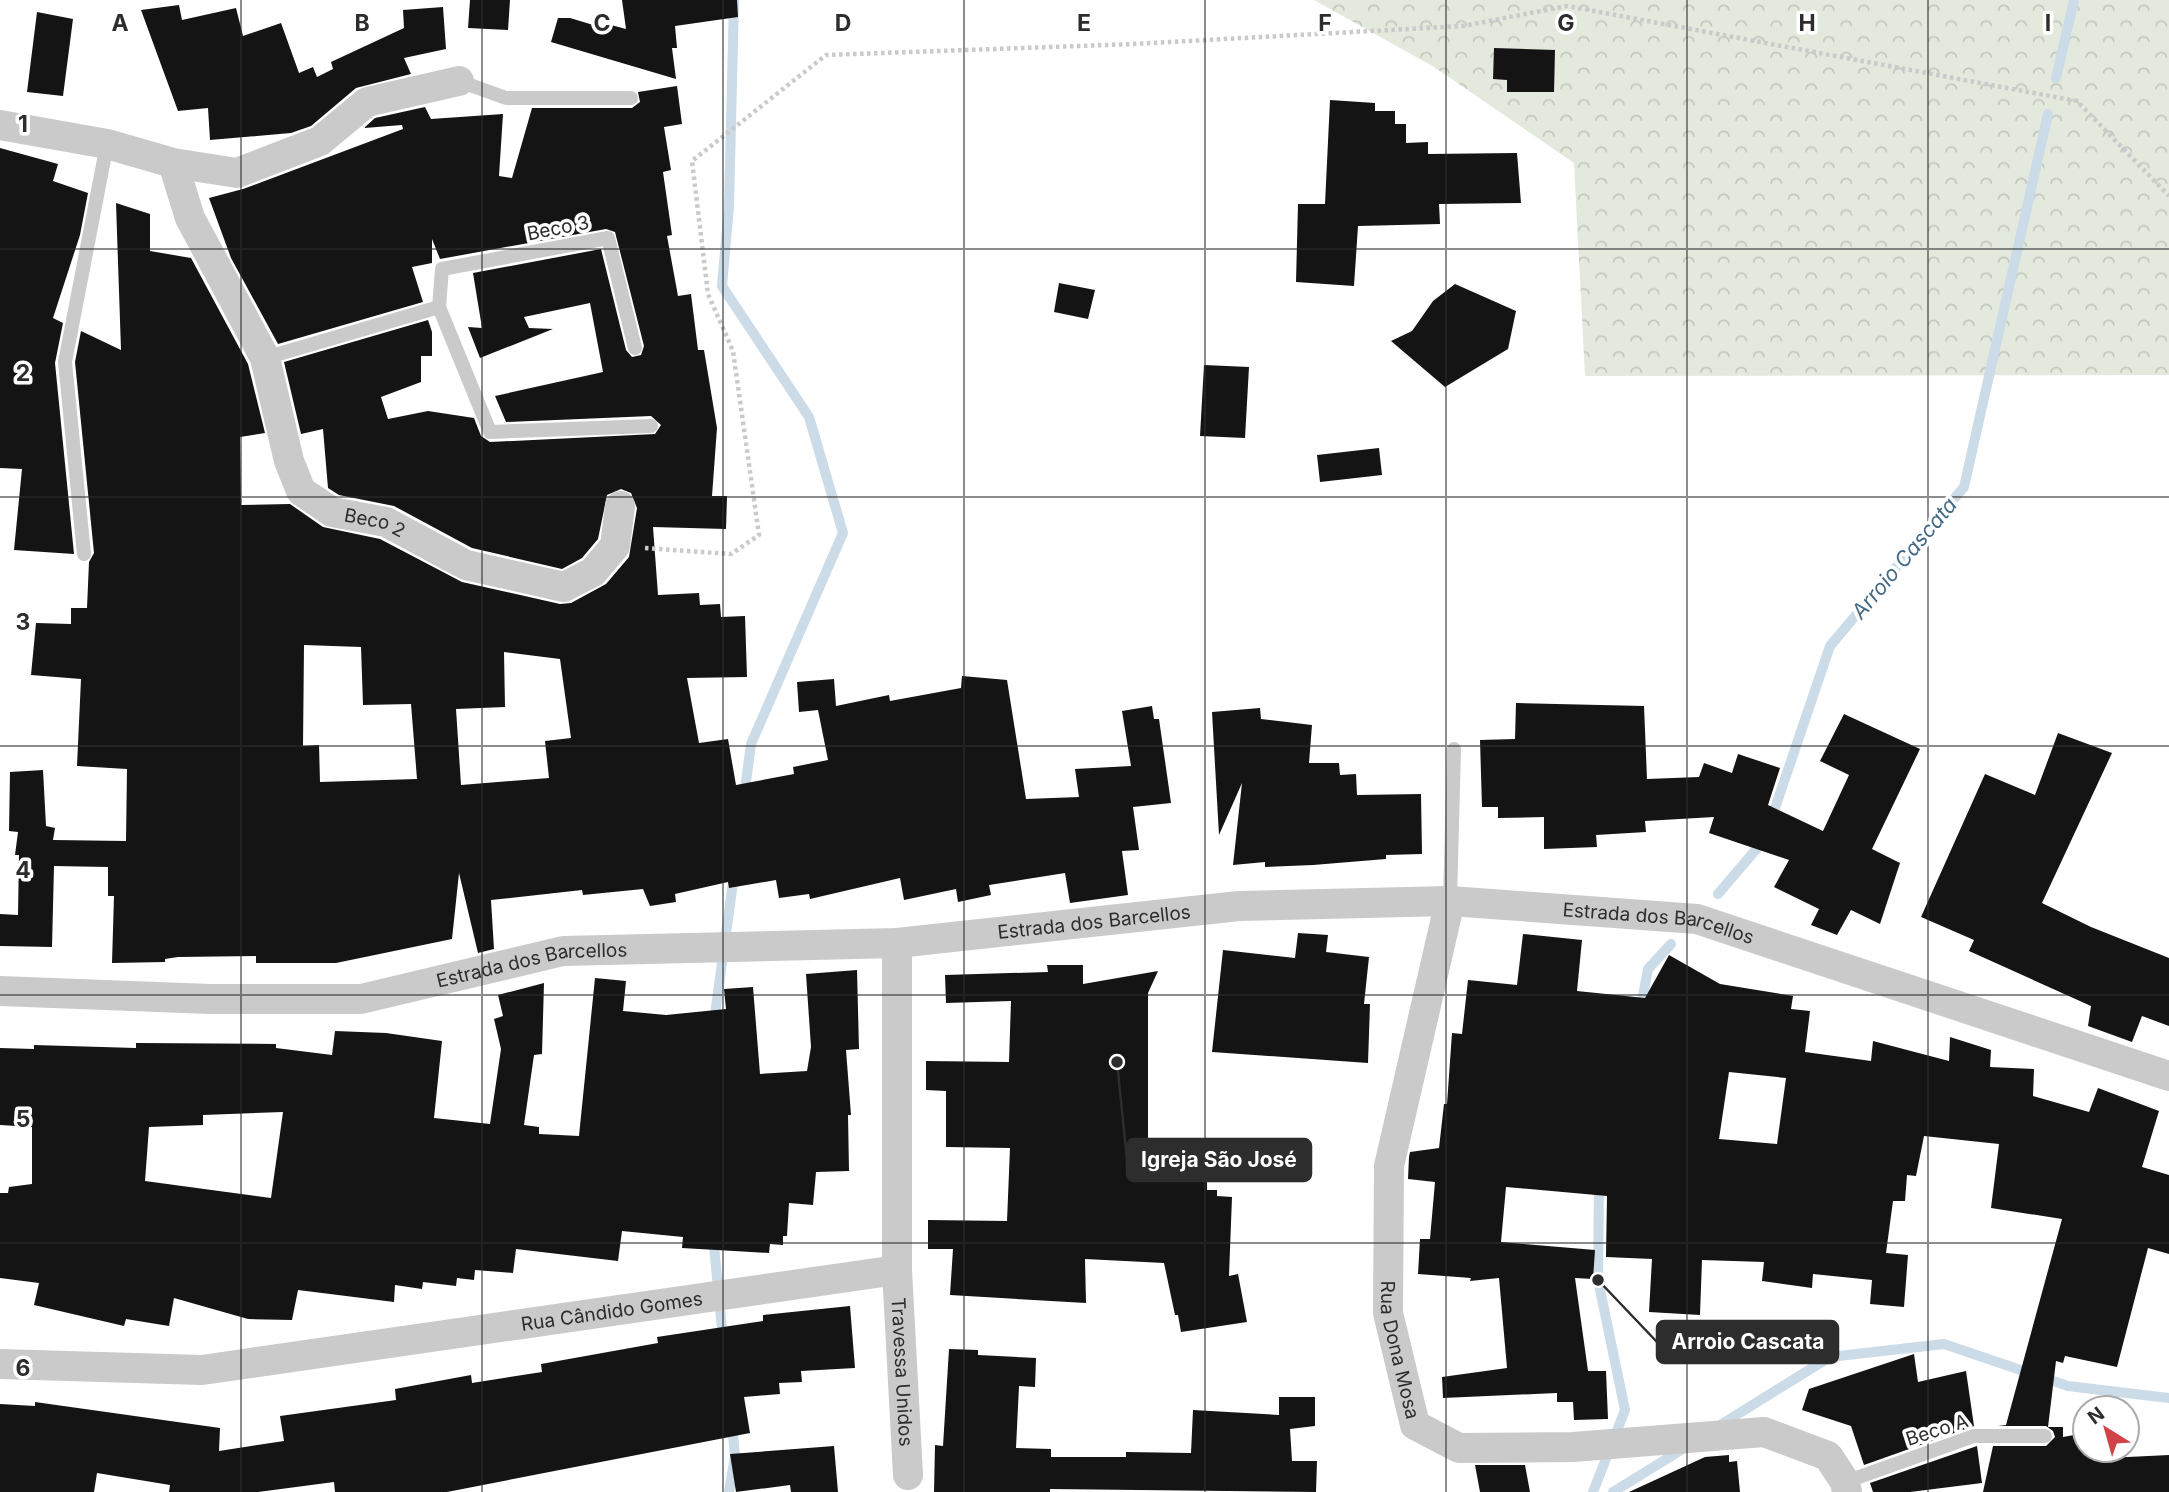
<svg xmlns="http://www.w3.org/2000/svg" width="2169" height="1492" viewBox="0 0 2169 1492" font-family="Inter,sans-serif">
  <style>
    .forest { fill: url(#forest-crowns) }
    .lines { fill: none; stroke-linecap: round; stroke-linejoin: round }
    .stream { stroke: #cbdbe7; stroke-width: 10 }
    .building { fill: #141414; fill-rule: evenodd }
    .path { stroke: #cacaca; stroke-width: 4.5; stroke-dasharray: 3.5 3.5; stroke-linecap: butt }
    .service { stroke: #cacaca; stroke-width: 14 }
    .minor { stroke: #cacaca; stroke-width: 30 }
    .grid { fill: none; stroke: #2d2d2d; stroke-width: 2; stroke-opacity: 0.55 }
    .labels { text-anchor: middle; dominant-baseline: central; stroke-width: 7; stroke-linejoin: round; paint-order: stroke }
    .street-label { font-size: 19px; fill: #2d2d2d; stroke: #fff }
    .water-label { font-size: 21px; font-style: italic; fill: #456a85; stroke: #fff }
    .grid-label { font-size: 23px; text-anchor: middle; font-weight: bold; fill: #2d2d2d; stroke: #fff; stroke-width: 7; stroke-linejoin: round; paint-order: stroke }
    .leader { fill: none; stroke: #2d2d2d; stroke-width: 2.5 }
    .callout-dot { fill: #2d2d2d; stroke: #fff; stroke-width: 2.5 }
    .callout { fill: #2d2d2d; stroke: #2d2d2d; stroke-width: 2.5 }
    .callout-label { font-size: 21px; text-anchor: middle; font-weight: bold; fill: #fff }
  </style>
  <defs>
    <pattern id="forest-crowns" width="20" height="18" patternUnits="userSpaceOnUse" patternTransform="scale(1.75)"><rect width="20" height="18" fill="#e3e9dd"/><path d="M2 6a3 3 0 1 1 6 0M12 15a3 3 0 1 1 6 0" fill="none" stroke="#c3c8be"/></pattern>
  </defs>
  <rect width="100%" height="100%" fill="#fff"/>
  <path class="forest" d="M1314,0H2169V375L1585,376L1574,163L1434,67Z"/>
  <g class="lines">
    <path class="stream" d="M734,0L729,206L722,286L809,417L843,533L751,744L744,797
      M2056,78L2074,0
      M1771,820L1830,646L1964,487L2048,114
      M1718,894L1765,839
      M1640,1012L1648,969L1671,944
      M714,1022L734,875
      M713,1236L723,1339
      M1717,1427L1830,1357L1944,1344L2068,1386L2169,1398
      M729,1492L735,1456L732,1424
      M1593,1492L1625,1410L1598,1280L1599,1181
      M1613,1492L1686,1447"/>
  </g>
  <path class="building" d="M470,0H510L508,30L468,28Z
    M622,0H737L738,17L675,26L677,48H672L676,79L551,42L558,18H570L610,30L611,25L626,29Z
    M179,5L182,20L236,8L243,36L281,23L299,73L313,67L317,77L333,69L331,62L404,28L403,10L443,7L446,49L404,58L411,74L356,88L311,126L291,133L210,140L208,108L178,111L141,10Z
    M37,12L73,19L63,96L27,92Z
    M1494,48L1555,50L1554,92H1507V80L1493,79Z
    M677,86L682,124L664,127L671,170L663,172L672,235L667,236L678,296L691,294L698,350H704L717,428L712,496H727L726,529L653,527L658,595L699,593L700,605L720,604L721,617L745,616L747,677L687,678L699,743L728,739L736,785L794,774L793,767L828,760L818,710L799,712L797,682L834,679L836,706L889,695L890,701L961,688L962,676L1007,680L1026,799L1079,797L1075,769L1131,766L1122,711L1152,706L1154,719H1159L1171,803L1133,807L1139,850L1122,851L1128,895L1070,903L1065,873L989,885L991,895L958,902L956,889L904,900L900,878L810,899L809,894L779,898L776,880L729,888L728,882L675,894L676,902L650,906L643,889L583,895L582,890L491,900L494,949L478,953L459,873L452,939L336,963H256V956L178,957L165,959V962L112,963L114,896H108V867L54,866L52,947L0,946V914L18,915L19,855H15L18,832L9,831L10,772L43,770L46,826L55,828L53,840L126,841L127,769L77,766L81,679L31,675L36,623L71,624V608H87L89,562L94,553L75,362L81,331L121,350L116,203L150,214V251L191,258L248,364L265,433L240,437L241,505L290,504L323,527L380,539L462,582L560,604L571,603L606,584L629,557L637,508L631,493L621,489L607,495L598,539L582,558L562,569L472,548L394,506L339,495L328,488L323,429L301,434L284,362L428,320L432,332V356H421V382L381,397L388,419L428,411L474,418L481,436L490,442L655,434L661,425L651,416L506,422L495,396L603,372L590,303L524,317L529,328L553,329L480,358L468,327L482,328L473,273L601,249L626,350L632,357L641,355L644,346L615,232L606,229L440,259L432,239V263L412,267L423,302L278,344L231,258L209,198L243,189L403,129L402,125L364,128L375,118L425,107L431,119L503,114L499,176L512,178L532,108H632L640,102L638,92ZM304,645L361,647L363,705L411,704L417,779L320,782L319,745L303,746ZM504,652L560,659L571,738L545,741L549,778L461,785L456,709L505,707Z
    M1330,100L1375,103V111H1395V124H1406V143L1428,142V154L1517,153L1521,203L1439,204L1440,224L1358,226L1354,286L1296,282L1298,204H1325Z
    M0,148L58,164L53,181L88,193L80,235L53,318L63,323L55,363L74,554L14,550L22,469L0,468Z
    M1059,283L1095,290L1088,319L1054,312Z
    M1455,284L1516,311L1508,349L1445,387L1391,341L1412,331L1433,301Z
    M1204,365L1249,367L1245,438L1200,436Z
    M1379,448L1382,475L1320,482L1317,455Z
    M1516,703L1644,706L1647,779L1699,777L1704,763L1732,773L1738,754L1780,768L1768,805L1823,831L1849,775L1820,761L1844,714L1920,749L1872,849L1900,863L1880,924L1851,910L1837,935L1811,925L1819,909L1774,887L1789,860L1709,833L1714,817L1645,821L1646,832L1596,835L1597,847L1544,849V817L1498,818V807H1482L1480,740L1515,739Z
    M1260,708L1261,719L1312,725L1309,763H1339L1340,775L1356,774L1357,795L1421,794L1422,854L1386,855V859L1313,865L1265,867V862L1233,865L1242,783L1219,835L1212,712Z
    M2058,733L2112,753L2042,903L2091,927L2169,958V1026L2142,1016L2132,1042L2088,1026L2091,1006L1969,951L1974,940L1921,917L1985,774L2035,795Z
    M1298,933L1328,935L1326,952L1369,957L1364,1004H1370L1368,1063L1212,1052L1223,950L1295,958Z
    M1523,934L1582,940L1577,991L1645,998L1669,955L1720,984L1793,996L1791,1009L1810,1011L1805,1052L1871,1061L1873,1041L1949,1061L1950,1037L1991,1050L1990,1067L2034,1069L2033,1096L2089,1112L2098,1088L2159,1111L2142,1167L2169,1175V1254L2148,1248L2117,1367L2065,1356L2063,1363L2056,1361L2048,1427H2063V1437L2085,1433V1450H2106L2107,1458L2169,1455V1492H1983L1993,1446H2046L2055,1437L2053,1431L2046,1426H1998L2006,1425L2062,1219L1991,1208L1999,1144L1924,1136L1916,1176L1907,1175L1905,1201H1893L1886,1253L1908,1255L1904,1307L1870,1304L1872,1280L1813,1274L1812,1288L1762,1281L1764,1262L1702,1260L1700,1315L1649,1312L1652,1259L1606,1257L1607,1196L1506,1187L1501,1242L1595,1250L1593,1279L1575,1278L1588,1371H1606L1608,1419L1574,1420L1573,1402H1557V1393L1443,1398L1442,1377L1507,1368L1499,1278L1470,1281L1471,1278L1418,1274L1420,1239H1430L1435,1182L1408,1179L1409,1157L1410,1152L1439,1148L1444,1104H1447L1452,1033L1462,1034L1468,980L1517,985ZM1729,1072L1786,1078L1777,1144L1719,1139Z
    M1047,965H1083V984L1158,971L1148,993V1149L1187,1150V1177L1207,1178V1190H1217V1196L1232,1197L1229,1276L1238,1274L1247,1322L1181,1332L1178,1315H1175L1164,1263L1085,1259L1086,1303L950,1295L953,1249H928V1220L1007,1221L1010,1148L946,1147V1091L926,1090V1061L1009,1062L1011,1001L946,1003L945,975L1048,972Z
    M857,970L859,1049L846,1050L851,1115H848L849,1171L816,1172L813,1205L789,1203L787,1236H783V1245L770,1244L769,1253L682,1248L683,1237L622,1231L618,1261L516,1249L513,1273L475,1270L474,1280L457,1278L456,1286L423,1282L422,1289L395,1285L394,1302L298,1290L292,1320L248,1319L174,1298L169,1326L126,1319L124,1326L34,1305L39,1283L0,1278V1193H8L9,1187L32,1184V1127L0,1125V1048L34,1049V1045L136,1048V1043L276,1044V1048L332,1055L335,1031L386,1033L442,1041L434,1118L490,1124L501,1049L494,1019L503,1016L498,995L544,983L542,1054L534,1055L524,1125L539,1127V1134L579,1136L595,978L626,981L623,1011L666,1015L726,1009L724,989L753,987L760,1074L807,1071L811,1047L806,974ZM283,1112L271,1198L145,1181L149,1127L203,1125V1115Z
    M850,1306L855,1368L801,1371L802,1382L779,1383L780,1394L744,1397L750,1433L447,1492H335L334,1482L258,1492H169L170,1485L97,1473L94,1492H0V1404L35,1406V1402L220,1428L219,1451L284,1441L280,1416L396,1400L395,1389L471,1375L472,1383L542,1372L541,1364L658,1343L657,1337L763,1321V1315Z
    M949,1349L978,1350V1355L1036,1358L1035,1387L1019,1386L1016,1448L1051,1449V1457H1126V1452L1191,1453L1193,1410L1279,1415V1397H1315V1426L1290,1429L1292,1461H1317L1316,1492L1050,1489V1492H934L935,1445L943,1446Z
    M1914,1354L1918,1382L1966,1371L1974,1426L1864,1465L1851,1426L1802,1410L1809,1389Z
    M834,1446L838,1492H791L790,1485L736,1492L730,1454Z
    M1977,1446L1982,1483L1910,1492H1873L1870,1483Z
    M1729,1455V1462L1737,1461L1740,1492H1629L1705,1457Z
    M1475,1465H1525L1530,1492H1480Z"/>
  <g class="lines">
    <path class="path" d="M645,548L731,554L759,535L733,351L708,294L692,161L826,55L1133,44L1463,26L1567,6L2077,101L2169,196"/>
    <path class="service" d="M459,81L506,98H631
      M439,307L490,432L651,426
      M265,358L439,307L442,269L608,238L635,348
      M84,554L65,362L107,144
      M1450,901L1454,749
      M1845,1482L1974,1436H2045"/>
    <g class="minor">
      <path d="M0,125L107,144L173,163L237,173L320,141L367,102L459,81"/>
      <path id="s1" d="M173,163L190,218L265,358L289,461L301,491L332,512L386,522L466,565L564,587L593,572L615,546L620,506"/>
      <path id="s2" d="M1450,901L1389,1166L1388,1313L1415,1425L1459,1448L1573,1447L1764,1432L1828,1456L1845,1482L1847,1492"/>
      <path id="s3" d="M897,943V1270L908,1475"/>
      <path id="s4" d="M0,991L210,999H361L563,951L897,943L1239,906L1450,901L1697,919L2169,1076"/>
      <path id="s5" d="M0,1364L202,1370L897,1270"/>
    </g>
  </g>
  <path class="grid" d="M241,0V1492M482,0V1492M723,0V1492M964,0V1492M1205,0V1492M1446,0V1492M1687,0V1492M1928,0V1492M0,249H2169M0,497H2169M0,746H2169M0,995H2169M0,1243H2169"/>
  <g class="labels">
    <g class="street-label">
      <text transform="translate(558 228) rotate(-11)">Beco 3</text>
      <text stroke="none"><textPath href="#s1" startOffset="436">Beco 2</textPath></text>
      <text stroke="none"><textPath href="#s4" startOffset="1101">Estrada dos Barcellos</textPath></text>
      <text stroke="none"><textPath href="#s4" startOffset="1668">Estrada dos Barcellos</textPath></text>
      <text stroke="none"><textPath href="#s4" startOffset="536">Estrada dos Barcellos</textPath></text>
      <text stroke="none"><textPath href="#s5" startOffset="616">Rua Cândido Gomes</textPath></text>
      <text stroke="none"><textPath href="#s2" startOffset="457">Rua Dona Mosa</textPath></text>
      <text stroke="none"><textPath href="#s3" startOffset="429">Travessa Unidos</textPath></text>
      <text transform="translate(1937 1430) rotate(-18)">Beco A</text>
    </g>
    <g class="water-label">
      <text transform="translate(1904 558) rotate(-50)">Arroio Cascata</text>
    </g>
  </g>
  <g class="grid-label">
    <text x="120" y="31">A</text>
    <text x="362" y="31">B</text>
    <text x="602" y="31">C</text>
    <text x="843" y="31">D</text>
    <text x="1084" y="31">E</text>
    <text x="1325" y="31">F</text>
    <text x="1566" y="31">G</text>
    <text x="1807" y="31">H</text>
    <text x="2048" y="31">I</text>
    <text x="23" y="132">1</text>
    <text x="23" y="381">2</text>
    <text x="23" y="630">3</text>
    <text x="23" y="878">4</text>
    <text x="23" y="1127">5</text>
    <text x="23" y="1376">6</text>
  </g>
  <path class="leader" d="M1117 1062L1127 1160M1598 1280L1657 1342"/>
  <g class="callout-dot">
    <circle cx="1117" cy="1062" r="7"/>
    <circle cx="1598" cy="1280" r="7"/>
  </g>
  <g class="callout">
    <rect x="1127" y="1139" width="184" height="42" rx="7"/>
    <rect x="1657" y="1321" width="181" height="42" rx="7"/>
  </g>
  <g class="callout-label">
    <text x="1219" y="1167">Igreja São José</text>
    <text x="1748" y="1349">Arroio Cascata</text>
  </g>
  <g transform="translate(2106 1429) rotate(323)"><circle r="33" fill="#ffffff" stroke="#ababab" stroke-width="2"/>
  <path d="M0-5L12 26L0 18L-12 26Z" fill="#d04449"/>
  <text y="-10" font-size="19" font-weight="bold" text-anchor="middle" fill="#2d2d2d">N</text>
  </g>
</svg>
